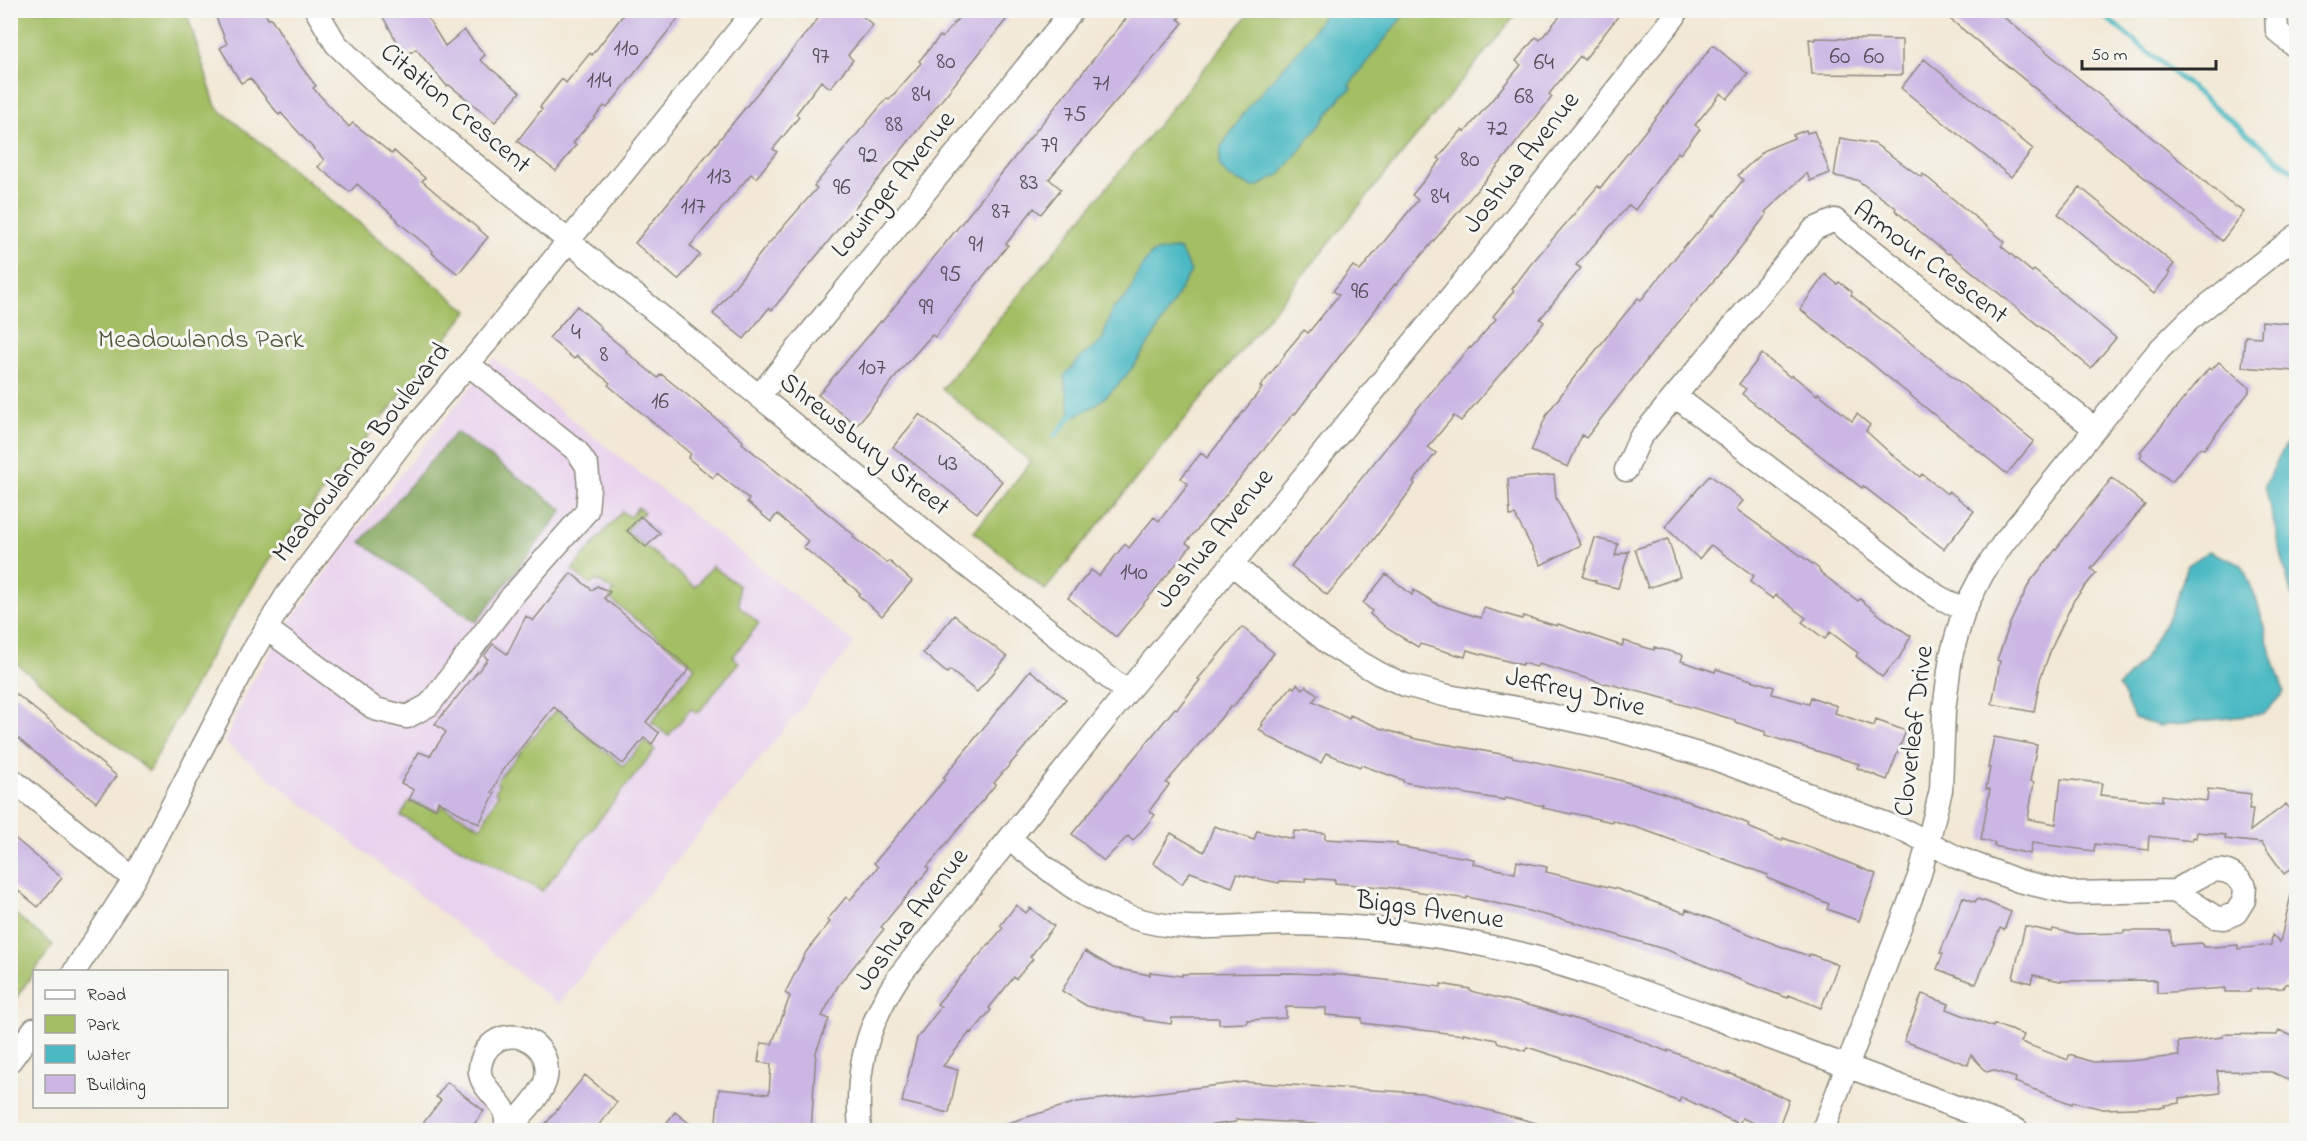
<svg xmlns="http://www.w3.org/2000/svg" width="2307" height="1141" viewBox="0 0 2307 1141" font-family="'Indie Flower',sans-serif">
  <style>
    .built { fill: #e9d2ed }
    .green { fill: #a3be64; stroke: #677448; stroke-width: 1.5 }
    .forest { fill: #82a55a; stroke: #566842; stroke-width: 1.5 }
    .water { fill: #4bb9c3; stroke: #3b7277; stroke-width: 1.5 }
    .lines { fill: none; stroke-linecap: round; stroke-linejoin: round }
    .stream { stroke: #4bb9c3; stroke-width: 5 }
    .building { fill: #cbb6e4 }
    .minor-casing { stroke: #8e8a80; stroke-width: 25 }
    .minor { stroke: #fff; stroke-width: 22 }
    .labels { text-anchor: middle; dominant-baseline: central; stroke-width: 6; stroke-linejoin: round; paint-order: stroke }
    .number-label { font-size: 24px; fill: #534e59 }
    .street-label { font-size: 27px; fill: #2b2b2b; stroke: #f6f6f2 }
    .park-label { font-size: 27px; fill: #4f573c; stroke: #f6f6f2 }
  </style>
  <rect width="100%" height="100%" fill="#f6f6f2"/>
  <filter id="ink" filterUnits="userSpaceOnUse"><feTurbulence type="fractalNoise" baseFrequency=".0167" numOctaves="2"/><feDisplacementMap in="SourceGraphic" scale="12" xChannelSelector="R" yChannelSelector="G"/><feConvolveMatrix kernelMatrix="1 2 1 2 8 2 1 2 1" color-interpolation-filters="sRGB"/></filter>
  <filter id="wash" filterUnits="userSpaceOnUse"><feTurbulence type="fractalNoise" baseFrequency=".008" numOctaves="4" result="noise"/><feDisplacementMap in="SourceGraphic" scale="24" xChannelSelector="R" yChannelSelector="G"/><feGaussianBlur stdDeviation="1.35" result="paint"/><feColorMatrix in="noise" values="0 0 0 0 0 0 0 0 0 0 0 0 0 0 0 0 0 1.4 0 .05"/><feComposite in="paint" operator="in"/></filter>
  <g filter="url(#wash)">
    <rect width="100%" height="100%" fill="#f2e8d5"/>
    <path class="built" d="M494,358L855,643L558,1004L225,743L245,694L287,625L364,521Z"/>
    <path class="green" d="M10,11H186L216,107L468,311L271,557L215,647L149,771L11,659Z
      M1251,11H1519L1045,590L974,532L1031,462L942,389Z
      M638,507L644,512L627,531L695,587L712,566L738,585L739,606L759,623L733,657L739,662L698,713L691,709L668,736L651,722L695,667L609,598L614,591L596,580L591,585L572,570L622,511L630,517Z
      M556,710L623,766L645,741L655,750L542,891L401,816L409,801L438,811L441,805L481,827L498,794L495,792L499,784L495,782Z
      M11,911L53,945L11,1005Z"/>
    <path class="forest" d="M456,432L563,510L476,622L361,542Z"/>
    <path class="water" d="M1326,11H1407L1349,85L1352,89L1343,95L1281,174L1261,185L1253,187L1229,177L1219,165L1221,147L1249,106L1304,44Z
      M1173,249L1180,250L1191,271C1163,319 1126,400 1071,417L1064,376L1082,356L1102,341L1112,310L1128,295L1140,269L1152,253Z
      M2296,439V605L2290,591L2265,485L2286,444Z
      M2209,551L2242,565L2257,600L2268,643L2284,692L2264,714L2159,726L2134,718L2119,686L2143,660L2171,613L2188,565Z"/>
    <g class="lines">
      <path class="stream" d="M2097,10L2296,174
        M1055,436L1075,411"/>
    </g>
    <g id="blocks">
      <path class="building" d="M213,10H264L268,19L271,18L300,65L316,86L313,88L349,127L353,123L392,154L394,151L425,178L422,181L488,237L458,274L432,253L433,251L397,221L398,220L357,184L350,192L318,167L324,160L281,113L279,115L250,78L241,83L220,48L227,44Z
        M379,10H423L445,46L464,30L485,55L480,60L520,92L495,122L449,85L447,86L416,49L405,56Z
        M627,10H685L607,108L604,106L573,143L576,145L556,171L517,141L542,109L540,107L562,79L566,83L590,53L592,55Z
        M825,10H855L873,25L848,55L853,60L830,88L821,81L796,114L799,117L773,149L777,152L756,178L751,174L690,246L700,255L678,280L635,243Z
        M965,10H1014L819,253L772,310L769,308L744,339L713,314L764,249L817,188L814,186L887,98L889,100L921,63L919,61L940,36L942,38Z
        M1133,10H1186L1178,19L1183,23L1049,179L1061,189L1041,214L1034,208L1006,244L1008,245L935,337L932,335L906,364L857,425L818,395L881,321L882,322Z
        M1565,10H1623L1584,60L1580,56L1549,94L1552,97L1501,162L1396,285L1395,284L1295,414L1294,413L1186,543L1191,546L1116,637L1068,598L1091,570L1099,576L1125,544L1129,548L1154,517L1159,521L1188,484L1181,478L1201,453L1207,458L1262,388L1260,387L1285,355L1284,354L1304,330L1308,333L1339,295L1333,291L1353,266L1360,271L1418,200L1412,195L1441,160L1438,158L1462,130L1465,132L1521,65L1516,61L1536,37L1540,40Z
        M1939,10H1995L2188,167L2228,202L2244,212L2222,241Z
        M1815,38L1902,40V75L1812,74L1809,39L1815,40Z
        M1713,45L1748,74L1727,99L1721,93L1695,125L1700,129L1680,154L1678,152L1635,210L1629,205L1576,265L1581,268L1540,319L1544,322L1461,421L1454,416L1428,447L1436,453L1413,482L1415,484L1372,542L1327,595L1291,566L1426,398L1470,347L1471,348L1496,319L1493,316L1514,291L1512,289L1531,264L1598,186L1600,188Z
        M1924,59L2033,149L2011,177L1901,88Z
        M1806,130L1807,133L1814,131L1830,173L1810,181L1807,173L1765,212L1767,214L1722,271L1654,351L1586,438L1582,435L1568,467L1531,451L1547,414L1572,380L1638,298L1641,300L1687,243L1688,244L1713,215L1714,216L1743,180L1738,175L1765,150L1794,138L1793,135Z
        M1840,138L1875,144L1921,177L1923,174L2005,242L2001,246L2032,272L2034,270L2116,338L2091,368L1949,253L1948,254L1923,234L1895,210L1896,208L1857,180L1834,176Z
        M2080,187L2174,264L2168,272L2170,273L2154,294L2058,214Z
        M1825,274L1837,284L1839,282L1852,292L1851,295L1884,322L2034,441L2007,474L1851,347L1850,348L1800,309Z
        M577,306L601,327L600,329L627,351L626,352L658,378L661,374L691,398L743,441L742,443L854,535L853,537L887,563L889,561L912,581L882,616L858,595L860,593L803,547L808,541L777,514L771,522L747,502L749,499L717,473L713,478L688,458L691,454L608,385L610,383L577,356L574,359L549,338Z
        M2262,321L2296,324V371L2242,367L2245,336L2261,337Z
        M1762,354L1790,377L1792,375L1817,395L1818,393L1852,421L1857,414L1870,425L1866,431L1890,453L1920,477L1922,474L1947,494L1949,491L1974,511L1944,549L1863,486L1862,488L1742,394L1746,389L1739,384Z
        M2219,362L2249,387V392L2204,449L2199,448L2172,482L2140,457L2142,454L2140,452L2209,368L2211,370Z
        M920,414L1002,481L977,513L893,447Z
        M1554,475L1556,498L1581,545L1541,565L1515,515L1510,516L1508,479Z
        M1710,475L1743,501L1736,509L1818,568L1820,572L1858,601L1860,599L1882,617L1911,636L1899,658L1882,677L1856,656L1858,653L1830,632L1825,639L1802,622L1806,618L1776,595L1773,599L1750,582L1754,576L1711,545L1699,559L1665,527Z
        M2112,478L2145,505L2091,569L2096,573L2074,600L2052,647L2040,679L2034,712L1992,704L2000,661L1997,660L2011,621L2030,582Z
        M640,516L660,533L646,547L627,531Z
        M1595,538L1618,544L1615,556L1629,551L1618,588L1595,583L1596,581L1583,577Z
        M1668,539L1680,577L1648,588L1635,549Z
        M571,573L592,590L597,586L610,592L604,598L690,668L646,722L659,733L652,744L644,738L623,764L554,707L502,771L492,792L495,793L479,824L438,801L436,808L409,800L414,790L401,783L419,752L430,756L446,732L435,724L488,659L484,656L493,644L507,654L526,616L533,621Z
        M1386,574L1412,595L1414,590L1437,604L1481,618L1484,608L1522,619L1523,616L1557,626L1558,624L1622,646L1624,641L1654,650V647L1683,655L1681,661L1715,672L1716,669L1774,687L1772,694L1809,704L1811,697L1837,706L1835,713L1874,726L1876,720L1906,731L1887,780L1857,768L1859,764L1765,735L1766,732L1735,722V720L1673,702L1674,701L1606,683L1605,684L1539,664L1536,667L1523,663L1522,665L1467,650L1465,657L1420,644L1418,647L1388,629L1370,614L1372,611L1363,603Z
        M954,615L1007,657L977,692L950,670L947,673L923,653Z
        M1242,627L1274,653L1233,707L1231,706L1166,783L1169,785L1149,811L1155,815L1133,841L1128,836L1104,861L1072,834L1175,708L1177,709L1200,680L1198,679Z
        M1030,670L1066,699L994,783L996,784L927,867L929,869L881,927L884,929L838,986L822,1016L829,1019L816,1052L811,1131H715L719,1089L769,1094L771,1064L758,1062L761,1043L772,1044L790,996L785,993L806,952L830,922L827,920L846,897L850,900L878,867L874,863L945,779L943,778Z
        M1297,684L1303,689L1306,686L1318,695L1313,701L1349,719L1350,715L1380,728L1416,739L1512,756V757L1612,778L1654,790L1719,812L1749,824L1748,827L1782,841L1783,838L1814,849L1876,874L1859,921L1827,909L1829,904L1767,878L1768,875L1647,831L1612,820V822L1572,813L1571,814L1543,808L1544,806L1505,798V800L1467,794L1403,782V780L1361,765L1360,767L1326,753L1321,763L1269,737L1259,729L1263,725L1261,724L1292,686L1294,688Z
        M10,689L117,776L96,802L10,732Z
        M1994,737L2037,745L2030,781L2034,782L2028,819L2056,824L2061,779L2102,783L2100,795L2162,801V795L2207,801L2208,789L2251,794L2249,809H2253L2250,831L2286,804L2296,819V865L2284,874L2262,843L2225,839L2226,835L2197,832L2196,838L2193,837L2192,841L2149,836L2148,850L2095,844L2094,851L2032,843L2030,854L1994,846L1995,843L1981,840L1990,789H1986L1990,768H1988Z
        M1214,826L1254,840L1257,831L1293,839L1294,831L1325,833V839L1397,843V846L1474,859L1473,864L1515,873L1517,861L1547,867L1546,872L1617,889L1685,913L1686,909L1777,945L1809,956L1810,954L1838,965L1821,1008L1789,995L1788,998L1758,987L1667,950L1577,923L1508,906L1467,897V899L1394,888L1335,883V880L1305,878V882L1280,881L1279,883L1237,874L1232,887L1190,872L1182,884L1153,863L1171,833L1204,852Z
        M10,834L62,878L38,907L10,884Z
        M2291,895H2296V983L2285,984L2283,988L2250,989V992H2225V988L2157,993V980L2060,981L2033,975L2031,983L2013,978L2025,926L2052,932L2053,929L2077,934L2124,933V931H2170L2172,945L2202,943L2203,947H2213L2238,945V949L2271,945L2272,935L2280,942Z
        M1963,897L1975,902L1977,899L1987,902L2011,912L2004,930L2000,928L1976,984L1937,969L1943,954L1940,953Z
        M1016,905L1026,913L1030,908L1054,926L1030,957L1033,959L1016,979L1014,977L989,1008L991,1010L972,1033L970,1032L943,1066L958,1070L949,1113L902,1102L917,1038L941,1007L937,1004L1003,928L1000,926Z
        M1085,951L1113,968L1150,975V972L1182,976V974L1290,973L1344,975L1441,987V984L1470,989V991L1543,1009L1633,1037V1038L1668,1052V1050L1729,1074V1073L1789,1100L1777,1131H1773L1742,1118L1739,1124L1681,1097L1679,1102L1623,1078L1527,1047L1525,1051L1497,1042V1040L1463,1033V1035L1362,1023V1018L1326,1015V1008L1286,1007V1018L1247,1020V1023L1219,1024V1018H1172L1171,1024L1144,1020V1018L1087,1006L1062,991Z
        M1922,994L1949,1004L1947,1009L1993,1027L1994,1024L2024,1035L2021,1042L2068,1060L2069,1055L2093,1062L2128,1061L2179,1056L2178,1042L2223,1037V1034L2277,1035L2279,1030L2296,1038V1083L2272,1072L2217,1071L2220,1093L2180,1098V1103L2164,1105L2165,1107L2103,1109L2073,1102L2072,1104L2015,1082L2016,1078L1993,1070L1987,1072L1971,1055L1968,1065L1904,1041Z
        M585,1075L617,1102L594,1131H540Z
        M447,1082L484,1111L469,1131H417L441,1100L436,1097Z
        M1244,1082L1422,1093L1548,1126V1131H1427L1236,1119V1122L1164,1131H994V1127L1077,1102Z
        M675,1112L699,1131H660Z"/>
    </g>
  </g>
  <g filter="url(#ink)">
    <use href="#blocks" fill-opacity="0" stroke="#8e8a80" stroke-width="1.5"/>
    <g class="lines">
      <g class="minor-casing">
        <path id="minor" d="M316,10L336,44L387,93L960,560L1127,692
          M2276,10L2277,31L2296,47
          M759,396L1073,10
          M1675,396L1937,596L1964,610
          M1626,470L1640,438L1814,229L1835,220L2095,429
          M1232,564L1332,646L1380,674L1405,685L1448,696L1523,709L1617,730L1715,759L1908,832L1956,857L2019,881L2070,893L2175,891L2215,917L2224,918L2236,913L2244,900L2245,886C2221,856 2202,876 2175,891
          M267,629L375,709L407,717L429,705L512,596L587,511L589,488L587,466L577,451L468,364
          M10,778L134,879
          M1010,839C1047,869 1085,901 1131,917C1181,935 1238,924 1290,924C1366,925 1445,935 1518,953C1591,971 1661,998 1731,1024C1827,1058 1922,1094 2017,1130
          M74,972L134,879L251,654L286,596L407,436L486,343L755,10
          M10,1061L34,1029
          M506,1130C506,1123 507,1115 503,1108C496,1096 478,1084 480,1068C486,1019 554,1031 546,1078C543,1095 519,1117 508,1130
          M860,1130C855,1071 866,1026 899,976L1127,692L1482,259L1675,16L1676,10
          M1823,1130L1920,874L1941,790L1944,710L1951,656L1964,610L1983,573L2004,542L2159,350L2189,320L2296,236"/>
      </g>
      <use href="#minor" class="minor"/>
    </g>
  </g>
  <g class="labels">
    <g class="number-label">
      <text x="626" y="49">110</text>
      <text x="821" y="57">97</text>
      <text x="1840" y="57">60</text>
      <text x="1874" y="57">60</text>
      <text x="946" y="62">80</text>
      <text x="1544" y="63">64</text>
      <text x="599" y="81">114</text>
      <text x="1101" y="84">71</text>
      <text x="921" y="95">84</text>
      <text x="1524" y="97">68</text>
      <text x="1075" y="115">75</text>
      <text x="894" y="125">88</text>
      <text x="1497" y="129">72</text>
      <text x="1049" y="146">79</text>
      <text x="868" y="156">92</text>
      <text x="1470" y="160">80</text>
      <text x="719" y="177">113</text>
      <text x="1029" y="183">83</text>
      <text x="842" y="188">96</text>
      <text x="1440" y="197">84</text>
      <text x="693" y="207">117</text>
      <text x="1001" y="212">87</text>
      <text x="976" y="245">91</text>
      <text x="951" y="275">95</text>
      <text x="1360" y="292">96</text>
      <text x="926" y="308">99</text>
      <text x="576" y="333">4</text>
      <text x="604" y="355">8</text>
      <text x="872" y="368">107</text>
      <text x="660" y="402">16</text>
      <text x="948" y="464">43</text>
      <text x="1134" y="573">140</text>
    </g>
    <g class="street-label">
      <text transform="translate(455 109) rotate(40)">Citation Crescent</text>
      <text transform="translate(1522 163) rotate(-52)">Joshua Avenue</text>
      <text transform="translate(894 185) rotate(-51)">Lowinger Avenue</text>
      <text transform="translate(1930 263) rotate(37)">Armour Crescent</text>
      <text transform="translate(864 445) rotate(39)">Shrewsbury Street</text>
      <text transform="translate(362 453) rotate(-52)">Meadowlands Boulevard</text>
      <text transform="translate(1215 539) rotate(-51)">Joshua Avenue</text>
      <text transform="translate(1575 693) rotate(13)">Jeffrey Drive</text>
      <text transform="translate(1915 731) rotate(-83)">Cloverleaf Drive</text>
      <text transform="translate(1430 911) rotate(8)">Biggs Avenue</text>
      <text transform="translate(912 920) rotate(-53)">Joshua Avenue</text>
    </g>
    <g class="park-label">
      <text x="201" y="340">Meadowlands Park</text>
    </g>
  </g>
  <rect width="2307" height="1141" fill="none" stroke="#f6f6f2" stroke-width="36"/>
  <rect x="33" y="970" width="195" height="138" fill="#f6f6f2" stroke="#a5a5a2" stroke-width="1.5"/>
  <rect x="45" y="990" width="30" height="9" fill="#ffffff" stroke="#a5a5a2" stroke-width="1.5"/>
  <text x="87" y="1000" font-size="18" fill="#2b2b2b">Road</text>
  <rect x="45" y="1015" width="30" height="18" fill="#a3be64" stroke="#a5a5a2" stroke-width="1.5"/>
  <text x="87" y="1030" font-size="18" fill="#2b2b2b">Park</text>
  <rect x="45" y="1045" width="30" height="18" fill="#4bb9c3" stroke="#a5a5a2" stroke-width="1.5"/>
  <text x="87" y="1060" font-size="18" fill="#2b2b2b">Water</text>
  <rect x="45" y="1075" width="30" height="18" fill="#cbb6e4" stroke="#a5a5a2" stroke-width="1.5"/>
  <text x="87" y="1090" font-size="18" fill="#2b2b2b">Building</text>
  <path d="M2082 60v9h134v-9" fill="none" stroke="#2b2b2b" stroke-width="3"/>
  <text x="2091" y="60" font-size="18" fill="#2b2b2b" stroke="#f6f6f2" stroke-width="4.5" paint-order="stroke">50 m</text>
</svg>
